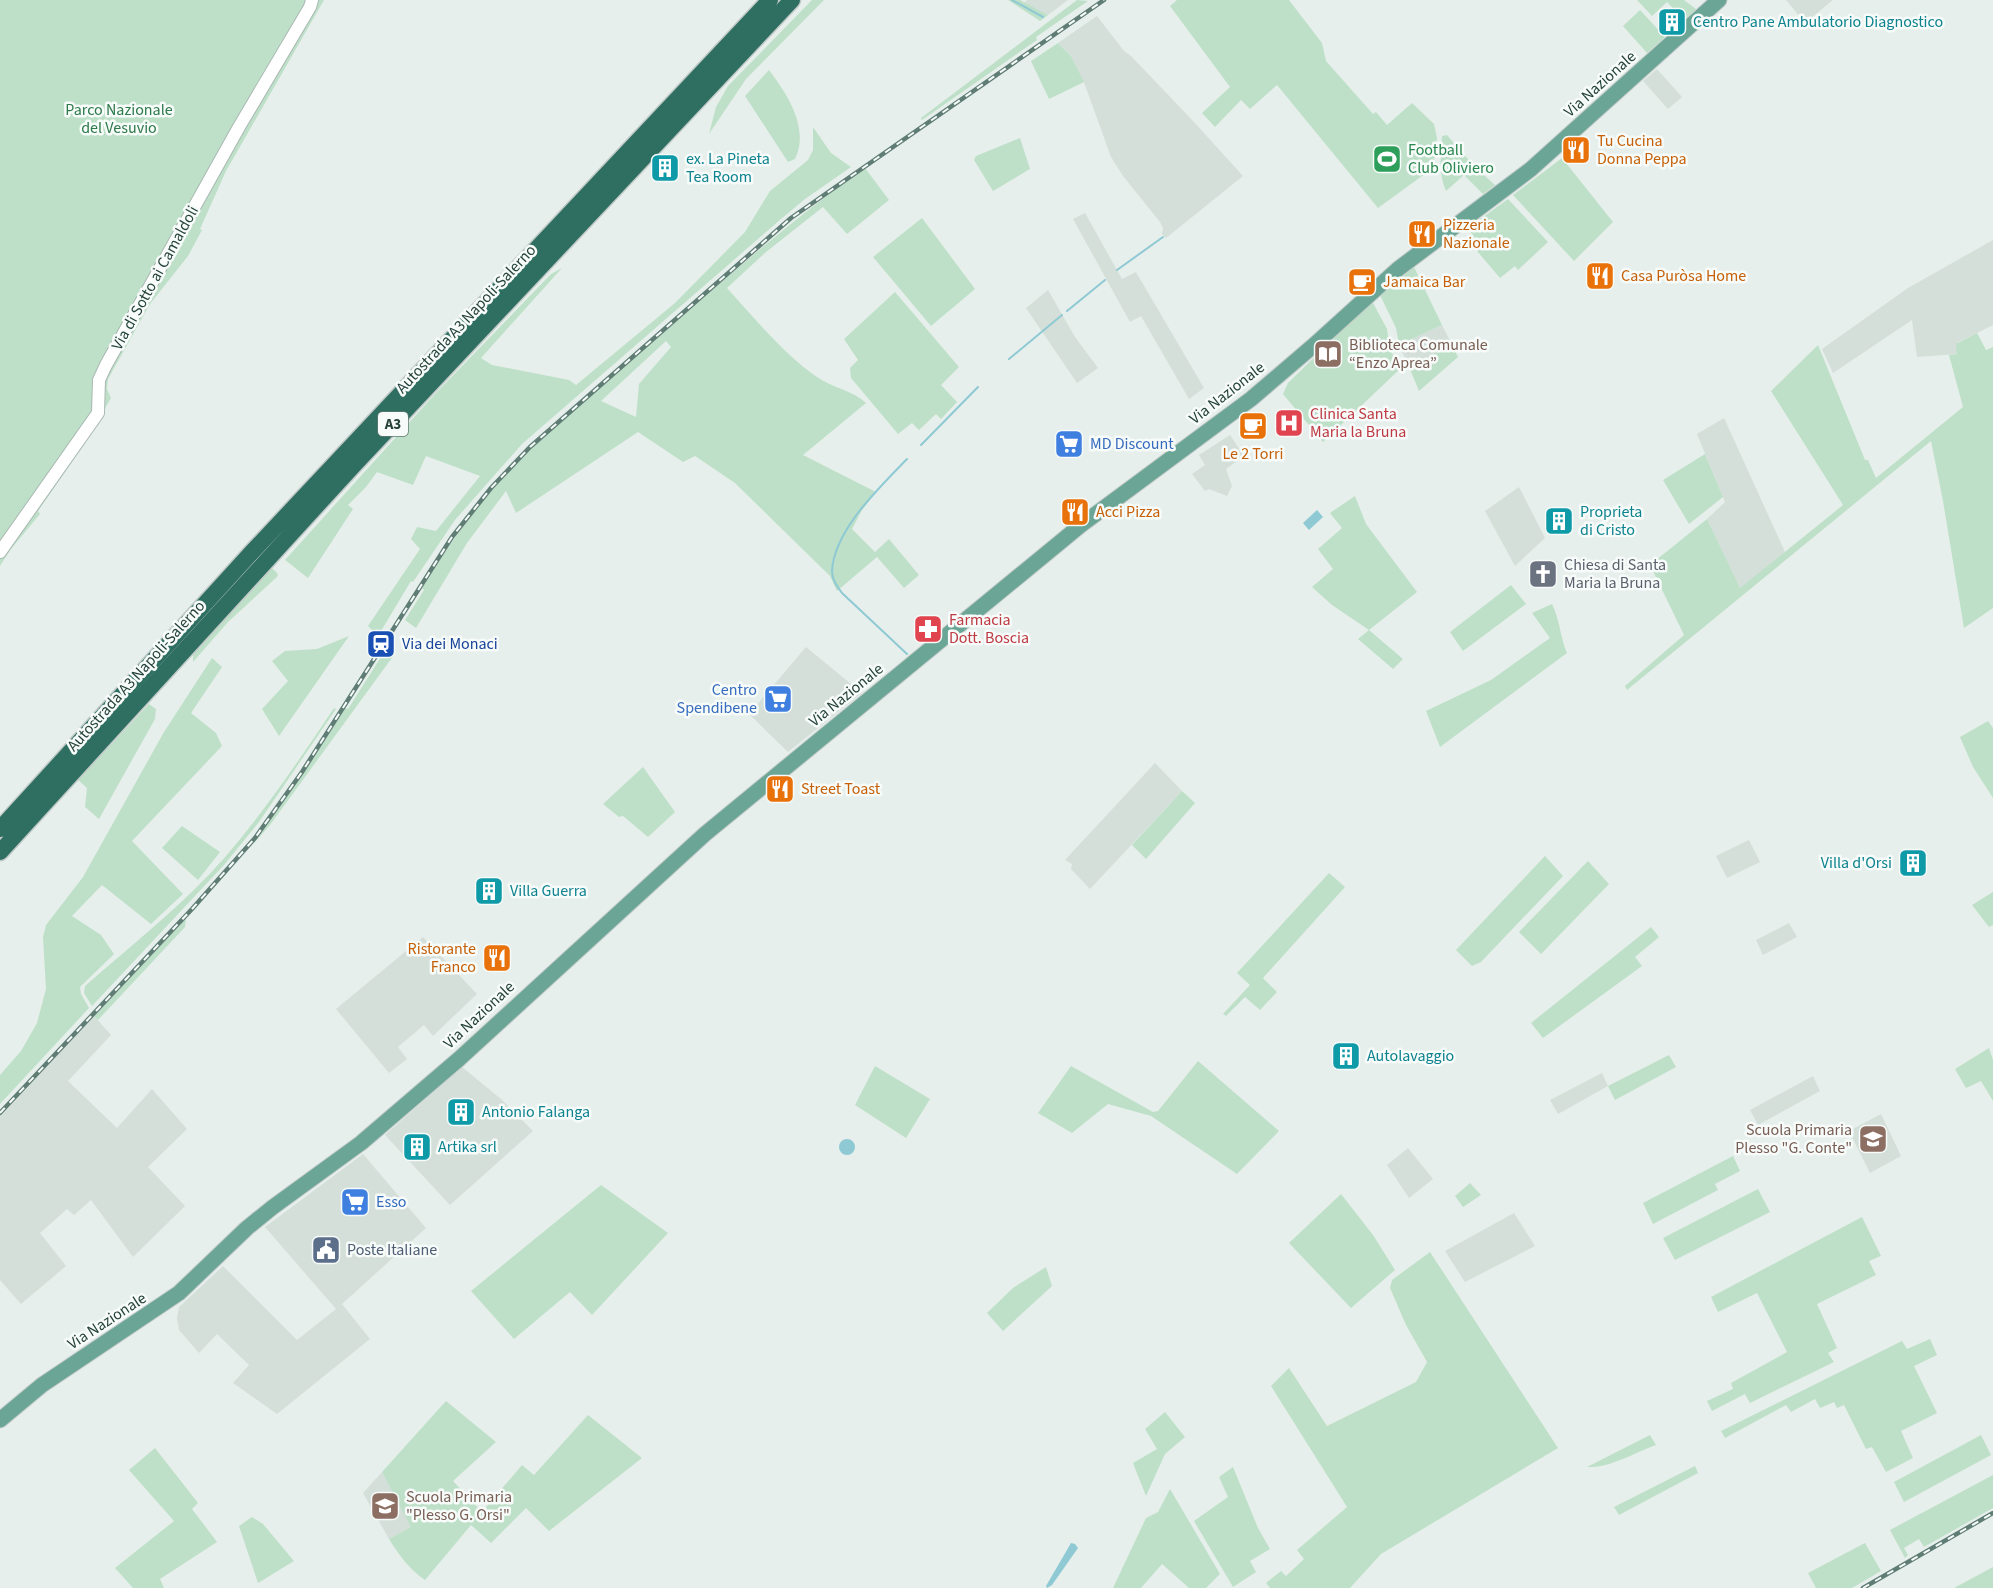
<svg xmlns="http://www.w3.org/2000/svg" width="1993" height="1588" viewBox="0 0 1993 1588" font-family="'Source Sans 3',sans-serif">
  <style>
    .built { fill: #d4dfda }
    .green { fill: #bfe0c8; fill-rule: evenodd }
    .water { fill: #8ec9d4 }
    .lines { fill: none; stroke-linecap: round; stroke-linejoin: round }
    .stream { stroke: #8ec9d4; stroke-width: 2 }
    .minor-casing { stroke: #a8b8b2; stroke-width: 14 }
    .major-casing { stroke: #c2cac8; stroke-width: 17 }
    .highway-casing { stroke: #c2cac8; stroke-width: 19 }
    .minor { stroke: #fff; stroke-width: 12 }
    .major { stroke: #6aa596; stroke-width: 15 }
    .highway { stroke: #2f6f62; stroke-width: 16 }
    .rail-casing { stroke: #5f7d75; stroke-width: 4.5 }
    .rail { stroke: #f7fbf9; stroke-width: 2; stroke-dasharray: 7; stroke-linecap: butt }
    .labels { text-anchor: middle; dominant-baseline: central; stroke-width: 5; stroke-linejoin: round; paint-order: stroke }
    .shield { fill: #f7fbf9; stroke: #637a73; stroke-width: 1.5 }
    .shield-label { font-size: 15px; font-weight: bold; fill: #24423a }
    .culture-label { font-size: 16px; fill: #0d838f; stroke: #f7fbf9; text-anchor: start }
    .street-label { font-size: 16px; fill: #24423a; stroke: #f7fbf9 }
    .park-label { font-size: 16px; fill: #2d7a4b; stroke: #f7fbf9 }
    .food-label { font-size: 16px; fill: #c56008; stroke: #f7fbf9; text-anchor: start }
    .leisure-label { font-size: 16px; fill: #27864d; stroke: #f7fbf9; text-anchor: start }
    .education-label { font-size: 16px; fill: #785e54; stroke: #f7fbf9; text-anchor: start }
    .health-label { font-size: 16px; fill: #be3a42; stroke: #f7fbf9; text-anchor: start }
    .shop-label { font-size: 16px; fill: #366cbe; stroke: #f7fbf9; text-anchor: start }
    .worship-label { font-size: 16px; fill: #5b616d; stroke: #f7fbf9; text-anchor: start }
    .transit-label { font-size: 16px; fill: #164399; stroke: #f7fbf9; text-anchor: start }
    .service-label { font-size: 16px; fill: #4e5e75; stroke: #f7fbf9; text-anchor: start }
  </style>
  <rect width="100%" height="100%" fill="#e6efeb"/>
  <path class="built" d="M1027,0H1068L1048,15L1024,3Z
    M1786,0H1833L1805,23Z
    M1097,16L1124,51L1131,56L1194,122L1243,176L1166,238L1162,234L1163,228L1160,222L1123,176L1111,157L1085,85L1071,56L1058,43Z
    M1657,69L1682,97L1668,109L1643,81Z
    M1085,213L1122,279L1136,272L1204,388L1189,399L1141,316L1130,322L1073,219Z
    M1993,240V325L1957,343V354L1917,357L1912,320L1833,373L1822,349L1908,288Z
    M1048,290L1075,337L1098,368L1077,383L1026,308Z
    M1442,325L1452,345L1409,367L1399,345Z
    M1724,418L1785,552L1740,589L1707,519L1725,502L1697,434Z
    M1230,435L1244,456L1226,469L1232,486L1227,496L1209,489L1205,491L1192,474L1205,465L1199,455Z
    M1519,487L1545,538L1515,566L1485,511Z
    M806,647L862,693L788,752L749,714Z
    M1155,763L1182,791L1090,889L1071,869L1072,864L1065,860Z
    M1749,840L1760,862L1727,878L1716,856Z
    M1789,923L1797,937L1763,955L1756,940Z
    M423,937L477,994L433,1036L424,1025L405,1041L398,1047L407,1059L389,1073L336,1009Z
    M94,1016L111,1035L68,1081L117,1128L152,1089L187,1129L148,1167L185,1206L133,1257L91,1200L74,1215L67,1209L40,1233L66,1266L21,1304L0,1280V1117Z
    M462,1067L501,1099L533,1131L450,1205L385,1135Z
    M1602,1073L1608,1086L1558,1114L1550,1100Z
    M1813,1076L1820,1091L1758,1125L1750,1110Z
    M1881,1114L1901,1156L1870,1173L1849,1131Z
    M1408,1148L1433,1179L1409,1198L1387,1165Z
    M363,1154L426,1228L342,1304L370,1339L277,1414L233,1383L249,1365L217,1334L199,1353L179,1330L177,1318L179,1307L223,1266L297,1340L336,1309L265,1227Z
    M1514,1213L1535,1246L1465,1282L1445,1251Z
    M382,1472L412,1527L389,1539L363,1493Z"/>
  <path class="green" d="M0,0H324L226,171L200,229L202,230L188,256L150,304L108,379L107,389L111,398L83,446L38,511L40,514L11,549L0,566Z
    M812,0H824L746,79L709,134L716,107L728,86Z
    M1008,0H1020L1048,15L1040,21Z
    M1077,0L1088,1L1036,37L1037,40L922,120L921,118Z
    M1177,0H1289L1322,43L1326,61L1373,114L1376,112L1387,125L1412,103L1434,124L1437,138L1433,168L1378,208L1277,85L1250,109L1241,100L1215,127L1202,113L1230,87L1170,6Z
    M1637,0H1684L1696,9L1684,20L1667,2L1652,16Z
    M1640,10L1665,37L1647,53L1623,26Z
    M1058,43L1071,56L1084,82L1049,99L1031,61Z
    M769,70C787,94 810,128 795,159L788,162L745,96Z
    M813,127L831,153L851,167L805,199L781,219L522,444L455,520L413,582L411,581L378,636L368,626L420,549L411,539L417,527L436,531L480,476L426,456L413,485L377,472L366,487L348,505L353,509L308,578L285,560L434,395L551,274L562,268L481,358L492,365L569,380L576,385L675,303L745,232L770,191L808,160L813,150Z
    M1447,135L1474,166L1495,185L1483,194L1464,175L1446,191C1438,172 1441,156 1442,136Z
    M1020,138L1030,169L993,191L974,160L976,156Z
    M1562,158L1613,222L1574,261L1513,195Z
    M865,168L889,200L847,234L823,207L766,252L727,288C755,319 783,353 817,377C833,388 852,390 866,403L803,455L876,492L862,510L852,529L875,552L889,539L919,575L904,588L877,557L837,591L830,576L735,483L695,456L683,462L638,432L516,513L506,491L467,543L416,628L405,620L424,590L422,588C443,555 464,522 490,492C543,430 610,379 671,326C734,271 796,216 865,168ZM666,341L671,347L639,384L636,417L601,401Z
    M1508,199L1548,242L1518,270L1515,266L1500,278L1477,251L1481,247L1468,228Z
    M922,218L975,289L931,326L873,257Z
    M1414,267L1442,325L1399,345L1396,328L1380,295Z
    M895,292L959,367L941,385L957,402L941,419L936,414L919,430L912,423L898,434L851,378L850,368L858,360L844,339Z
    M1372,301L1387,329L1390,349L1400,369L1323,442L1283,394L1288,383Z
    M1977,333L1986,350L1993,347V608L1964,628L1943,501L1931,441L1627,690L1625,686L1684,635L1650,565L1707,519L1740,588L1843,505L1771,391L1818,345L1865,460H1868L1876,478L1963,407L1949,355L1957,354L1956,344Z
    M1452,345L1458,357L1419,391L1409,367Z
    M1705,454L1723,497L1689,524L1663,480Z
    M1355,496L1366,524L1417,592L1369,630L1403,659L1393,669L1358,639L1369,630L1332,605L1312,587L1333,569L1318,549L1342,528L1330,513Z
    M272,568L278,574L277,577L228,622L193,662V655L199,647Z
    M1511,585L1526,604L1463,651L1450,632Z
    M1552,604C1560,620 1560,637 1567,653L1440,747L1426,711L1491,680L1550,638L1532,613Z
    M349,636L279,736L262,709L288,681L272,661L285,651L317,649Z
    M386,649L394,655L270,825L253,844L300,777L345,708L348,709Z
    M212,658L222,667L191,713L216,733L222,746L132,841L183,894L151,924L102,885L72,916L101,935L114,954L80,987L81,994L89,1008L0,1104V1075L21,1051L37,1023L46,989L43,937L46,925L83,877L164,732Z
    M149,704L156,709L155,719L99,819L85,807L87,788L78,780Z
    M334,708L336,709L259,822L224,865L92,1006L84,993L85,986C133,944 184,904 226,856C266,809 300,759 334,708Z
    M1988,721L1993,728V798L1973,767L1960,737Z
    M643,767L675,812L648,837L623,816L619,817L603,804Z
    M1182,791L1195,803L1146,859L1132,845Z
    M182,826L220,852L198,880L162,848Z
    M1545,856L1563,876L1481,962L1472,966L1456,950Z
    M1588,861L1609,884L1541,954L1519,932Z
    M1329,873L1345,887L1263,978L1277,992L1260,1010L1245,997L1226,1016L1223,1014L1250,985L1237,973Z
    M1993,892V925L1989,927L1972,905Z
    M186,918L185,927L98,1020L94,1016Z
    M1651,927L1659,937L1635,957L1642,966L1543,1038L1531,1023Z
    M1989,1048L1993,1060V1101L1981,1081L1966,1088L1955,1069Z
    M1669,1055L1676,1067L1615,1100L1608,1086Z
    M1198,1061L1279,1131L1237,1174L1151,1116L1108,1104L1072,1133L1038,1113L1071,1066L1153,1112L1158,1111Z
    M875,1066L930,1099L906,1138L855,1105Z
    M1733,1156L1740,1171L1715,1184L1718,1190L1653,1224L1643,1203Z
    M1470,1183L1481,1195L1463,1207L1455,1196Z
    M601,1185L668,1233L592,1315L570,1292L514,1339L471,1291Z
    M1758,1189L1770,1212L1675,1260L1663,1238Z
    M1341,1194L1373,1235L1395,1270L1351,1308L1289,1243Z
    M1862,1217L1881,1256L1869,1261L1876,1275L1817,1304L1837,1348L1828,1353L1834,1362L1750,1403L1745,1394L1712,1411L1707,1401L1733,1389L1731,1383L1787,1352L1757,1293L1718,1312L1711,1297Z
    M1430,1252L1558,1448L1381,1554L1350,1588H1270L1266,1583L1281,1571L1286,1576L1304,1559L1297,1550L1347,1507L1271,1386L1289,1368L1327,1426L1416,1382L1427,1362L1406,1325L1390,1288L1392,1280Z
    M1046,1267L1052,1286L1003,1331L987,1313L1013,1288Z
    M1930,1339L1937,1355L1914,1366L1937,1413L1901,1431L1913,1458L1886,1472L1872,1447L1866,1449L1844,1405L1837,1408L1834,1402L1820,1408L1815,1399L1791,1412L1786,1405L1725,1438L1721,1431L1902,1341L1907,1349Z
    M446,1401L496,1442L453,1481L482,1512L522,1465L534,1475L588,1415L642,1458L549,1531L526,1508L491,1543L471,1525L425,1580C409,1569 399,1555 389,1539L411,1527L382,1472Z
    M1165,1412L1185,1437L1165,1454L1146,1496L1133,1463L1157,1449L1145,1429Z
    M1650,1435L1656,1445C1633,1453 1611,1468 1587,1467Z
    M1981,1435L1991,1455L1904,1502L1894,1482Z
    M155,1448L198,1503L192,1509L217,1542L160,1579L164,1588H133L115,1568L174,1521L129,1470Z
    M1695,1466L1698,1473L1619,1515L1614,1507Z
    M1233,1467L1258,1528L1270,1549L1250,1561L1256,1572L1233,1587L1194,1521L1228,1497L1219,1477Z
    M1993,1475V1508L1924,1547L1919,1539L1904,1548L1908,1555L1905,1558L1890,1530Z
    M1170,1489L1220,1574L1206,1588H1189L1162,1564L1141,1588H1113L1146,1518L1158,1512Z
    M252,1517L263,1524L294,1561L258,1583L239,1526Z
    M1865,1543L1881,1571L1852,1588H1816L1808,1573Z
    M1993,1567V1588H1954Z"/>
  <path class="water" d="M1317,510L1323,517L1309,530L1303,523Z
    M839 1147a8 8 0 1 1 16 0a8 8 0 1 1-16 0Z
    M1071,1543L1075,1544L1078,1548L1052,1585L1047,1588L1046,1586Z"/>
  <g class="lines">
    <path class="stream" d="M1012,0L1043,17
      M1117,270L1163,237
      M1067,311L1105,280
      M1009,359L1062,315
      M921,445L978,387
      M907,459C880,487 834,530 832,571C832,580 837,586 842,593L907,654"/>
    <g class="minor-casing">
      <path id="minor" d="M0,552L98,413L99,380L106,365L239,127L310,7L312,0"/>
    </g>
    <g class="major-casing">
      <path id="major" d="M0,1420L42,1385L179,1293L247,1228L273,1207L361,1143L459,1059L705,834L1081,525L1251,399L1313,346L1398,269L1531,169L1719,0"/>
    </g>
    <g class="highway-casing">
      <path id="highway" d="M0,829L252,552L770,0
        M0,852L354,465L792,0"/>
    </g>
    <use href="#minor" class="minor"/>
    <use href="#major" class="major"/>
    <use href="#highway" class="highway"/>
    <g class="rail-casing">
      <path id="rail" d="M0,1113L192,909L255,838L302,772L452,537L491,488L530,447L791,218L1104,0
        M1863,1588L1993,1513"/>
    </g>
    <use href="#rail" class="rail"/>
  </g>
  <defs>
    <g id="building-square" transform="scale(1.5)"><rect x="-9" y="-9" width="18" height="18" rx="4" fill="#0f9aa8" stroke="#f7fbf9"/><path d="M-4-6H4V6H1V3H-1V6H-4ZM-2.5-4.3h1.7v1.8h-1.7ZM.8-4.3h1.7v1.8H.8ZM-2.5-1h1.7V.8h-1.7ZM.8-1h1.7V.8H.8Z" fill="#fff"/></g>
    <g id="restaurant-square" transform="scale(1.5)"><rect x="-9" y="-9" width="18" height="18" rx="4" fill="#e8710a" stroke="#f7fbf9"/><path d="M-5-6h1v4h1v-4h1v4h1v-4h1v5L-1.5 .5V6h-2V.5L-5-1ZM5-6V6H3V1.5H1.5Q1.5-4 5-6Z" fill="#fff"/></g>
    <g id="stadium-square" transform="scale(1.5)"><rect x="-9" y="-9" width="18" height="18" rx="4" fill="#2e9e5b" stroke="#f7fbf9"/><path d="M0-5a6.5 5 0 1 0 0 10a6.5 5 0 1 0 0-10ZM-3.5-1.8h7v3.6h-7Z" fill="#fff"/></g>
    <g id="cafe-square" transform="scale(1.5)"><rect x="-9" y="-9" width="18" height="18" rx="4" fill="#e8710a" stroke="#f7fbf9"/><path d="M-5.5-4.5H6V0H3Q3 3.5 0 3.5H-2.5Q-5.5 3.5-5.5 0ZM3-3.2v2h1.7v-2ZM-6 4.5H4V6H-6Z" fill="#fff"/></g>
    <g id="library-square" transform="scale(1.5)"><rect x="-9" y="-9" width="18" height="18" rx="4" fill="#8d6e63" stroke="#f7fbf9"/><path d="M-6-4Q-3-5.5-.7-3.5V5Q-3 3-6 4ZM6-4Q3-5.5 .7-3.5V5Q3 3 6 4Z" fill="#fff"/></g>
    <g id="hospital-square" transform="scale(1.5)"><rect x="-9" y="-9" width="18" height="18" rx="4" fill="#e0444e" stroke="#f7fbf9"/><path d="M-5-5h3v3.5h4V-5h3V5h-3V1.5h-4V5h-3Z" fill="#fff"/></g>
    <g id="supermarket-square" transform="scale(1.5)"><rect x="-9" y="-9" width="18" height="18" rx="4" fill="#3f7fe0" stroke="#f7fbf9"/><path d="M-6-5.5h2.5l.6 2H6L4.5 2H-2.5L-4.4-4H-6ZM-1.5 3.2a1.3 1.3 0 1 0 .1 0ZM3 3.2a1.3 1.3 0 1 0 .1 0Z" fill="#fff"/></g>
    <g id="church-square" transform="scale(1.5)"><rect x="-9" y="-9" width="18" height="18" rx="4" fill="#6b7280" stroke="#f7fbf9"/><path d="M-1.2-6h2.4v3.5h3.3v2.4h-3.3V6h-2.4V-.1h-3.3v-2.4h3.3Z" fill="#fff"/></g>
    <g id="pharmacy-square" transform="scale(1.5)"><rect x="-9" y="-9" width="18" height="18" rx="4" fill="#e0444e" stroke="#f7fbf9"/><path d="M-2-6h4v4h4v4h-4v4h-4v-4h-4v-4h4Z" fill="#fff"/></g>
    <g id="station-square" transform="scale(1.5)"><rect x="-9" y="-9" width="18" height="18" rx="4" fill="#1a4fb4" stroke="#f7fbf9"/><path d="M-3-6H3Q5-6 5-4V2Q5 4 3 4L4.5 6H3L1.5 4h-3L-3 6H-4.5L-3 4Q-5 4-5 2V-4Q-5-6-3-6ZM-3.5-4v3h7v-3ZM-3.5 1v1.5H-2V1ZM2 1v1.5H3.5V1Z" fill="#fff"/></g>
    <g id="school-square" transform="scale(1.5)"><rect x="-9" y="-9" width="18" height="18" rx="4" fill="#8d6e63" stroke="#f7fbf9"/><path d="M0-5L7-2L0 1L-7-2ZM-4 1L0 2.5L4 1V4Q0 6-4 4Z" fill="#fff"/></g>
    <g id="civic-square" transform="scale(1.5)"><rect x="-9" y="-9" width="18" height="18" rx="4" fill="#5c6f8a" stroke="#f7fbf9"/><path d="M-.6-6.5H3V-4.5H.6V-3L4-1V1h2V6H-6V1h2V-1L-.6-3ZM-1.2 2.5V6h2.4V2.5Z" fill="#fff"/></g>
  </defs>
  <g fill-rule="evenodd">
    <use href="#building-square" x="1672" y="22"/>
    <use href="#restaurant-square" x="1576" y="150"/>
    <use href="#stadium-square" x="1387" y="159"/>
    <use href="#building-square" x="665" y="168"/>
    <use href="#restaurant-square" x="1422" y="234"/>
    <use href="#restaurant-square" x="1600" y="276"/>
    <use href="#cafe-square" x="1362" y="282"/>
    <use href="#library-square" x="1328" y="354"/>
    <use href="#hospital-square" x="1289" y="423"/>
    <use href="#cafe-square" x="1253" y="426"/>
    <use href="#supermarket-square" x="1069" y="444"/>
    <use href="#restaurant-square" x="1075" y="512"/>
    <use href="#building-square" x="1559" y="521"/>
    <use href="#church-square" x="1543" y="574"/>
    <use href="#pharmacy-square" x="928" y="629"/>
    <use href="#station-square" x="381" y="644"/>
    <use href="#supermarket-square" x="778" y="699"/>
    <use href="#restaurant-square" x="780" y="789"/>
    <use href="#building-square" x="1913" y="863"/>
    <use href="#building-square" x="489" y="891"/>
    <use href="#restaurant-square" x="497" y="958"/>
    <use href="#building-square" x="1346" y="1056"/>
    <use href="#building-square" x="461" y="1112"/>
    <use href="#school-square" x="1873" y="1139"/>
    <use href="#building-square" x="417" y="1147"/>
    <use href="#supermarket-square" x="355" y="1202"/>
    <use href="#civic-square" x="326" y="1250"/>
    <use href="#school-square" x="385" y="1506"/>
  </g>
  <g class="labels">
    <rect class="shield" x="378" y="412" width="30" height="24" rx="4.5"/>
    <g class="shield-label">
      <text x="393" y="424">A3</text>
    </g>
    <g class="culture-label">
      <text x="1693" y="22">Centro Pane Ambulatorio Diagnostico</text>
      <text x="686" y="159">ex. La Pineta<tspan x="686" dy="18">Tea Room</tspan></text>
      <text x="1580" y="512">Proprieta<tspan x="1580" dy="18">di Cristo</tspan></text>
      <text x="1892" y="863" text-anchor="end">Villa d'Orsi</text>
      <text x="510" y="891">Villa Guerra</text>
      <text x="1367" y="1056">Autolavaggio</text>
      <text x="482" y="1112">Antonio Falanga</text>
      <text x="438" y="1147">Artika srl</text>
    </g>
    <g class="street-label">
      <text transform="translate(1600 84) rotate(-42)">Via Nazionale</text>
      <text transform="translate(155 278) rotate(-61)">Via di Sotto ai Camaldoli</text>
      <text transform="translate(466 319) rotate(-47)">Autostrada A3 Napoli-Salerno</text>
      <text transform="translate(1227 393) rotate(-38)">Via Nazionale</text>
      <text transform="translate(136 676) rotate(-48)">Autostrada A3 Napoli-Salerno</text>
      <text transform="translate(846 695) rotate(-39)">Via Nazionale</text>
      <text transform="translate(479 1015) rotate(-43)">Via Nazionale</text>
      <text transform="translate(107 1321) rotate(-33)">Via Nazionale</text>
    </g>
    <g class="park-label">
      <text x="119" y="110">Parco Nazionale<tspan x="119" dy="18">del Vesuvio</tspan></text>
    </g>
    <g class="food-label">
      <text x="1597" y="141">Tu Cucina<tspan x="1597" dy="18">Donna Peppa</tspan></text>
      <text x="1443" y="225">Pizzeria<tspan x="1443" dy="18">Nazionale</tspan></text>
      <text x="1621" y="276">Casa Puròsa Home</text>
      <text x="1383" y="282">Jamaica Bar</text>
      <text x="1253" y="454" text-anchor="middle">Le 2 Torri</text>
      <text x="1096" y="512">Acci Pizza</text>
      <text x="801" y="789">Street Toast</text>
      <text x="476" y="949" text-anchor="end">Ristorante<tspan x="476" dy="18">Franco</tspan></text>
    </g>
    <g class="leisure-label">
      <text x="1408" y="150">Football<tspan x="1408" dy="18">Club Oliviero</tspan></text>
    </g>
    <g class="education-label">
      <text x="1349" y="345">Biblioteca Comunale<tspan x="1349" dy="18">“Enzo Aprea”</tspan></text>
      <text x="1852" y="1130" text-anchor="end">Scuola Primaria<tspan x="1852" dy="18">Plesso "G. Conte"</tspan></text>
      <text x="406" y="1497">Scuola Primaria<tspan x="406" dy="18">"Plesso G. Orsi"</tspan></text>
    </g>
    <g class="health-label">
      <text x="1310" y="414">Clinica Santa<tspan x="1310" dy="18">Maria la Bruna</tspan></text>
      <text x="949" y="620">Farmacia<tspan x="949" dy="18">Dott. Boscia</tspan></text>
    </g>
    <g class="shop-label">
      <text x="1090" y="444">MD Discount</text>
      <text x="757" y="690" text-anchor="end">Centro<tspan x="757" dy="18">Spendibene</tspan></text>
      <text x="376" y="1202">Esso</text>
    </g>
    <g class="worship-label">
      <text x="1564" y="565">Chiesa di Santa<tspan x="1564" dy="18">Maria la Bruna</tspan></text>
    </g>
    <g class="transit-label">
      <text x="402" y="644">Via dei Monaci</text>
    </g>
    <g class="service-label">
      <text x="347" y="1250">Poste Italiane</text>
    </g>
  </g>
</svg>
